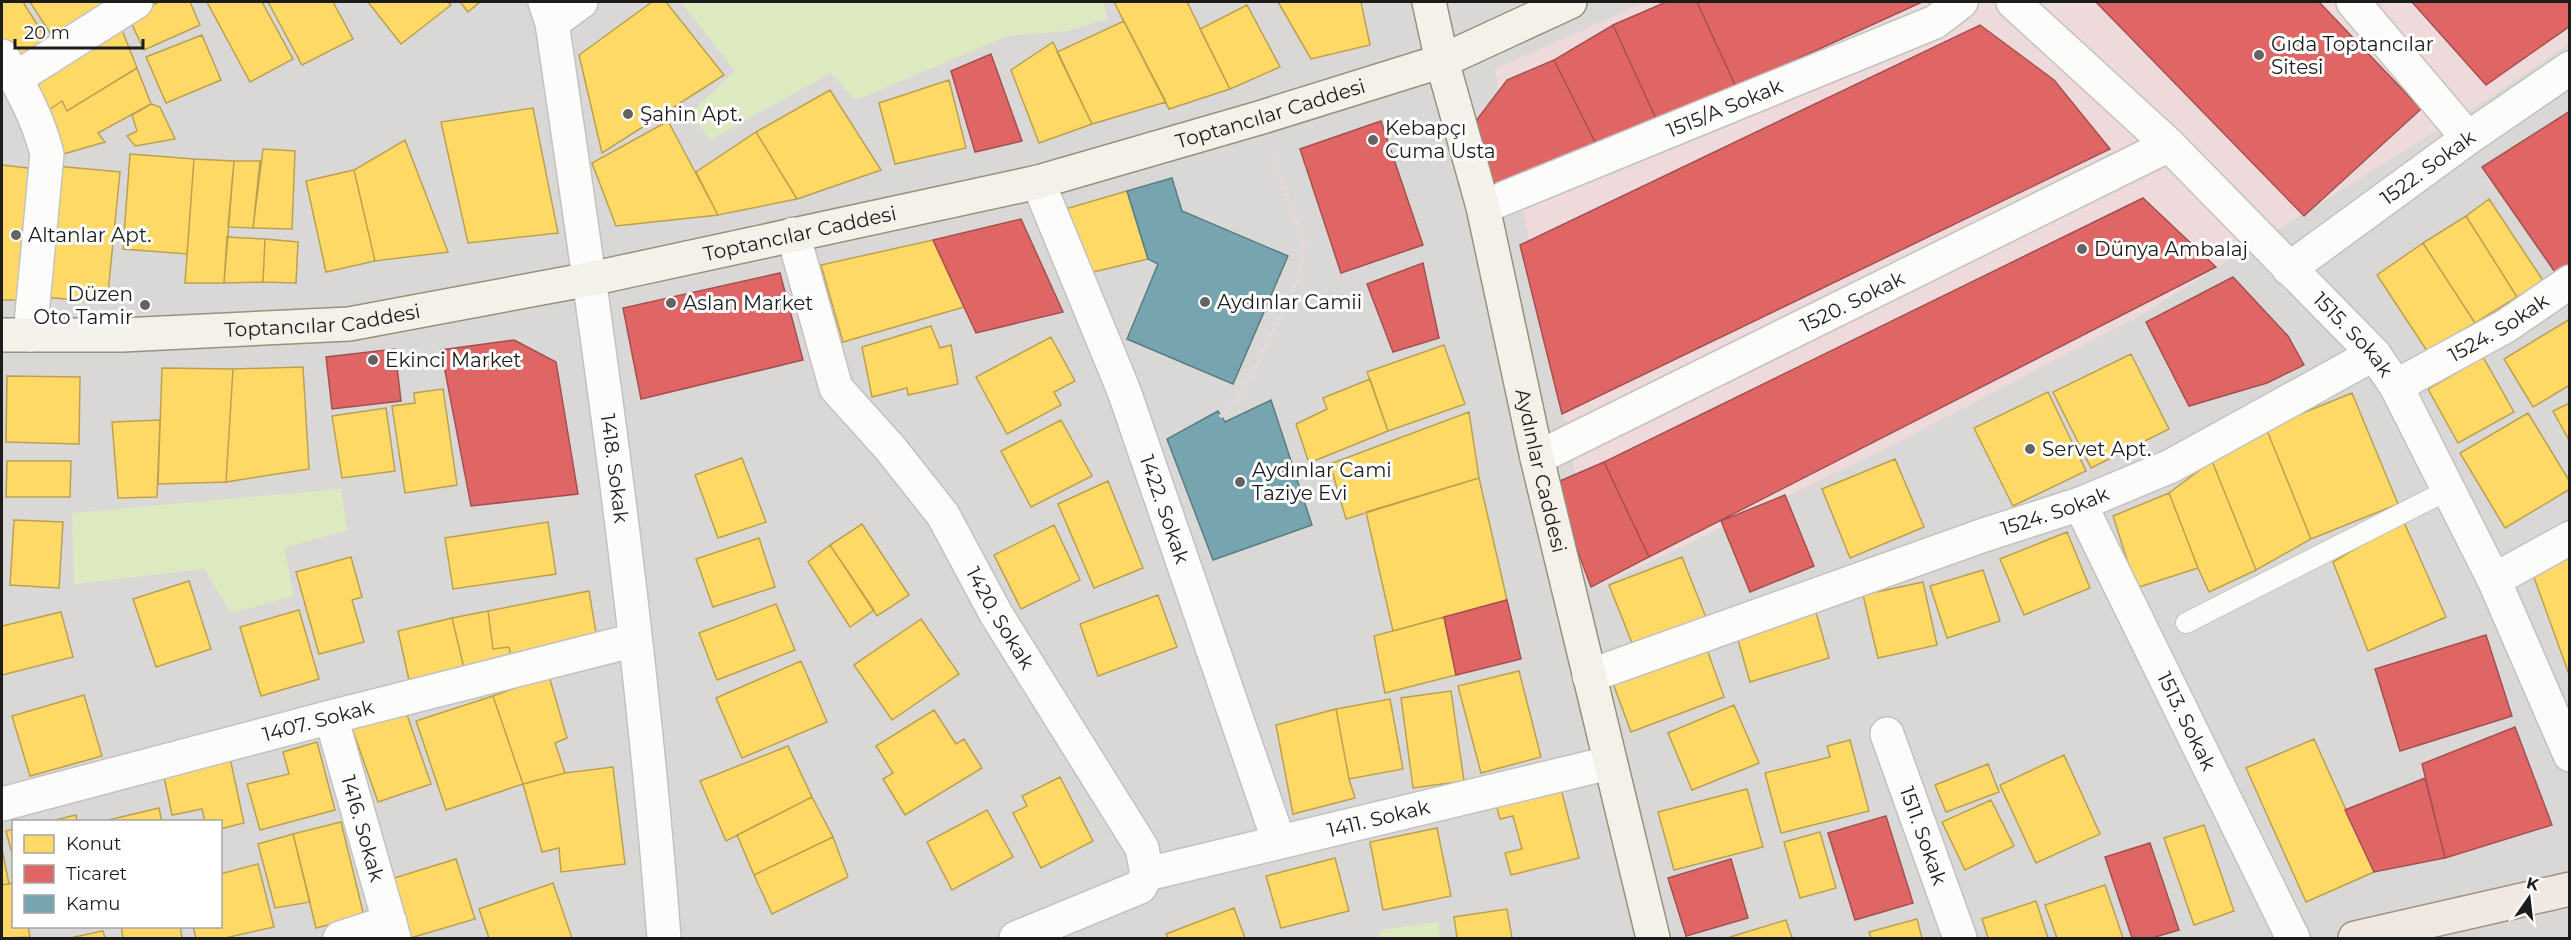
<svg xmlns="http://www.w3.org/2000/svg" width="2571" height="940" viewBox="0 0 2571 940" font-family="Montserrat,sans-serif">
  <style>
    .residential { fill: #dad8d6; fill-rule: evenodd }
    .commercial { fill: #eedadb }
    .religious { fill: #d9d8d6 }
    .grass { fill: #ddeac0 }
    .homes { fill: #ffd966; stroke: #bba050; stroke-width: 1.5 }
    .shops { fill: #e06666; stroke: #a55050; stroke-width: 1.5 }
    .public { fill: #76a5af; stroke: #5b7c83; stroke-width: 1.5 }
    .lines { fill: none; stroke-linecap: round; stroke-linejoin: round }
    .lane-casing { stroke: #c3c2c0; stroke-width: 22 }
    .street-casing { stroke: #c3c2c0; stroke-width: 36 }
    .secondary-casing { stroke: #96937c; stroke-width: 36 }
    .primary-casing { stroke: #a19281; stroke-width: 36 }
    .path { stroke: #ebd7d8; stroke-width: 4; stroke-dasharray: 3 3; stroke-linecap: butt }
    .lane { stroke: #fcfcfb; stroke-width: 20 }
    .street { stroke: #fcfcfb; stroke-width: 33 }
    .secondary { stroke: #f3f1e9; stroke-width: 33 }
    .primary { stroke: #f0e9e3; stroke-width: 33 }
    .poi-dot { fill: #646362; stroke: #fff; stroke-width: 2 }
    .labels { text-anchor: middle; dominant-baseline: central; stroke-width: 6; stroke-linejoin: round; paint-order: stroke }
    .poi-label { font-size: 20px; fill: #1c1c1c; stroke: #fff; text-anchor: start }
    .street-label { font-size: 20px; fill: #1c1c1c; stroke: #fff }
  </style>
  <rect width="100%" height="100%" fill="#ebe8e4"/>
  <path class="residential" d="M2,2H2569V938H2ZM14,822H220V926H14Z"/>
  <path class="commercial" d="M1646,2H2569V44L2497,93L2141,315L1889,447L1598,587L1495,69Z"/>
  <path class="religious" d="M1328,557L1355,661L1253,687L1226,583Z"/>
  <path class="grass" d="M681,2H1103L1107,19L1068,31L1008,36L856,100L831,73L710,140L691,113L735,71Z
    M341,489L347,530L284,548L294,596L231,613L204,569L74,584L72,513Z
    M1438,922L1440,938H1380L1379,930Z"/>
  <path class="homes" d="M2,2H23L49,43L16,64L2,41Z
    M30,2H103L104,4L52,36Z
    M159,2H190L200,25L144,50L128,16Z
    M207,2H262L293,59L250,82Z
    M268,2H333L353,39L302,65Z
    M368,2H448L451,5L401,44Z
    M460,2H480L468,12Z
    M652,2H666L724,75L602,153L579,55Z
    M1114,2H1187L1230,89L1169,109Z
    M1278,2H1361L1370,45L1311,59Z
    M1247,5L1280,67L1230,89L1200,29Z
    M1124,21L1166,102L1092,124L1057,52Z
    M122,30L137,68L67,111L62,101L46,112L32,88Z
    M202,35L221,80L166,103L146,57Z
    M1053,42L1092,124L1039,143L1011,70Z
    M137,68L151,104L98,133L105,142L60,155L46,112L62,101L67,111Z
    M949,80L966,148L895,164L879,103Z
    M830,90L881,170L797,199L756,132Z
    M151,104L160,107L175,139L135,146L127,136L137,131L132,115Z
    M533,108L558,233L468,243L441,122Z
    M668,121L718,215L616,226L592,163Z
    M756,132L797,199L718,215L696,172Z
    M405,140L448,252L375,261L354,170Z
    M263,149L295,151L292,229L253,228Z
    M130,154L194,159L187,254L123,249Z
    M194,159L234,161L224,283H185Z
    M234,161H260L253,228L228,227Z
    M2,165L36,169L23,300H2Z
    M56,166L120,172L107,303L44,297Z
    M354,170L375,261L326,272L306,181Z
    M1127,191L1148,259L1089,273L1062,210Z
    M2489,199L2544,282L2517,297L2466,216Z
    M2466,216L2517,297L2475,323L2423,243Z
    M227,237L265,239L263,282L224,283Z
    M265,239L298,242L296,283L263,282Z
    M933,240L964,307L843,342L821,265Z
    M2423,243L2475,323L2427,351L2377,275Z
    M2570,319V385L2533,407L2504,359Z
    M931,326L940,348L951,345L958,384L908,395L907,388L872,397L862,347Z
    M1051,337L1075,381L1054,392L1061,405L1007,434L976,377Z
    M1444,345L1465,404L1388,431L1367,372Z
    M2131,354L2169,429L2091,468L2053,392Z
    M2483,357L2514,412L2458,443L2428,389Z
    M303,367L309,469L226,482L233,369Z
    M162,368L233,369L226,482L158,484Z
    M7,376L80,377L79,444L6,442Z
    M1370,379L1388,431L1309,463L1296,424L1327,409L1323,398Z
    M443,389L457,485L405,493L392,406L415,403L414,393Z
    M2048,392L2086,471L2013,506L1974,428Z
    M2352,393L2398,504L2311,539L2266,428Z
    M2570,403V442L2553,411Z
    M386,408L395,471L342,478L332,416Z
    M1469,412L1479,478L1346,519L1330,464Z
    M2528,413L2570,482V489L2505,528L2460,453Z
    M160,420L157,497L118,498L112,422Z
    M1061,420L1092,476L1031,507L1001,451Z
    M2266,428L2311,539L2256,570L2212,461Z
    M742,458L766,522L718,538L695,475Z
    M1895,459L1924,527L1850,558L1822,489Z
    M7,461H71L70,497H6Z
    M2212,461L2256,570L2209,592L2198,568L2169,493Z
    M1479,478L1507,600L1393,631L1366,512Z
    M1108,481L1143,568L1094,588L1058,504Z
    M2169,493L2198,568L2136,588L2113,516Z
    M14,520L63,522L59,588L10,585Z
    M2403,520L2446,617L2368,651L2333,562Z
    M548,522L556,574L453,589L445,538Z
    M862,524L909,595L877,616L830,545Z
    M1054,525L1080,580L1021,609L994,555Z
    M2067,532L2090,588L2024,615L2000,559Z
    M759,538L775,587L713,607L696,559Z
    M830,545L874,610L850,627L808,562Z
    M2570,554V677L2532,572Z
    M351,557L362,597L352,600L364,642L319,654L296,572Z
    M1682,557L1707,620L1634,648L1609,585Z
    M1983,570L2000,621L1947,638L1930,586Z
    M189,581L211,649L156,667L133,599Z
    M1923,582L1937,645L1878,658L1863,595Z
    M589,591L598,645L512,662L509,647L493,649L488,611Z
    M1158,595L1177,647L1098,676L1080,624Z
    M776,604L795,650L717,680L699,633Z
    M1815,609L1829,658L1750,682L1736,633Z
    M299,610L319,679L261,696L240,627Z
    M488,611L493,649L509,647L512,662L464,668L452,618Z
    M61,612L73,657L2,675V626Z
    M1444,617L1456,675L1385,693L1374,636Z
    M452,618L464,668L409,680L398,631Z
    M921,619L959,674L892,720L854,665Z
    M1705,644L1724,697L1631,732L1611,678Z
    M801,661L827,722L742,758L716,698Z
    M1519,671L1541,757L1481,773L1458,686Z
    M549,676L567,738L555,743L565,773L523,784L493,696Z
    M1451,691L1464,781L1413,788L1401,698Z
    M84,695L102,756L30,776L12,716Z
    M493,696L523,784L446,810L416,721Z
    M1390,699L1403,769L1349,779L1336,709Z
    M1734,705L1759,763L1692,790L1668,733Z
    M405,709L431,784L378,802L352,728Z
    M1336,709L1349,779L1355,798L1293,814L1276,725Z
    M934,710L956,744L964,739L982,768L905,815L883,779L893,773L876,746Z
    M2314,739L2374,872L2306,902L2246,768Z
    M1850,740L1869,811L1781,833L1765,773L1830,757L1827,746Z
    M317,742L335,810L260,830L247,784L289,774L283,752Z
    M788,746L812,797L726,841L700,781Z
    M2064,755L2100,834L2036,863L2000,785Z
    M230,758L244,823L220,829V822H205L202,809L172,815L163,772Z
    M1988,764L1999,792L1946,812L1935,785Z
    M613,767L625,864L561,872L559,848L542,852L523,784L565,773Z
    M1060,777L1093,841L1041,868L1013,813L1027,806L1022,796Z
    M1560,785L1579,858L1511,875L1505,853L1522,849L1513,816L1500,819L1495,801Z
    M1747,789L1763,847L1674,870L1658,812Z
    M812,797L833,837L754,875L737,835Z
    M1991,800L2014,846L1965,870L1942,822Z
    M159,808L162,822H100Z
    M987,810L1013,857L952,890L927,842Z
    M76,815L77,822H47Z
    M341,822L364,916L316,928L293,834Z
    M2204,825L2234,911L2194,925L2164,838Z
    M1437,828L1451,896L1383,910L1370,842Z
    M14,829V861L6,831Z
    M1820,832L1836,888L1800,898L1784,842Z
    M293,834L310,902L275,908L258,844Z
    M833,837L848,877L772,914L754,875Z
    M2,849L9,884L2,885Z
    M1335,858L1349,911L1281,928L1266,876Z
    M456,859L475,919L410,938L391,879Z
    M258,864L274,927L225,938H196L193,926H220V874Z
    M14,883V926H28L30,937L2,938V885Z
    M553,883L572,938H489L479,909Z
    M2105,885L2123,938H2057L2045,905Z
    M2036,901L2048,938H1988L1982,919Z
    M1234,908L1245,938H1168L1166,934Z
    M1507,909L1512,938H1457L1454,917Z
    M1917,919L1922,938H1871L1869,932Z
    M1786,920L1792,938H1727Z
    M121,926H180L182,938H123Z
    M103,931L105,938H70Z"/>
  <path class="shops" d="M1666,2H1697L1736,87L1657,121L1613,25Z
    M1697,2H1922L1736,87Z
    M2096,2H2319L2421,109L2304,216Z
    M2412,2H2570V26L2486,85Z
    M1613,25L1657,121L1598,148L1554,60Z
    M1980,25L2054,80L2110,149L1562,414L1520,245Z
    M991,54L1022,141L975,152L951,71Z
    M1554,60L1598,148L1490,190L1476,121L1507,80Z
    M2570,111V266L2557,275L2482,167Z
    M1381,121L1423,245L1341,273L1300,149Z
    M2143,198L2216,267L1649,557L1604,462Z
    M1021,219L1063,312L976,333L933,240Z
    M1423,263L1439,338L1393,352L1367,284Z
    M780,273L803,360L641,399L623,308Z
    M2233,277L2288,336L2304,365L2267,383L2189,406L2146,322Z
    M514,340L556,362L578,494L471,506L441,350Z
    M395,349L401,401L332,409L326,357Z
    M1604,462L1649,557L1591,587L1553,484Z
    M1785,495L1814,566L1750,592L1721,521Z
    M1507,600L1521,659L1456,675L1444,617Z
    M2486,635L2512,716L2400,751L2375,669Z
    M2515,727L2552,825L2445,858L2422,764Z
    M2425,778L2445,858L2374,872L2345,810Z
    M1886,816L1913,903L1855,920L1828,833Z
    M2150,843L2179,930L2152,938H2132L2105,857Z
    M1731,859L1748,918L1686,936L1668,878Z"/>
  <path class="public" d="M1172,178L1182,211L1288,256L1233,384L1127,339L1158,264L1148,259L1127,191Z
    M1271,400L1312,525L1213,560L1167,439L1218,411L1225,422Z"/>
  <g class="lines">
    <g class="lane-casing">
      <path id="lane" d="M2186,623L2448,490"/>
    </g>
    <g class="street-casing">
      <g id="street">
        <path id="s1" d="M545,2L552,23C597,327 641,632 664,938"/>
        <path id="s2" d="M2013,2L2169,145L2374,354L2396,386L2494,580L2570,755"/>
        <path d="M2353,2L2468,138"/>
        <path d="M552,23L581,2"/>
        <path d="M2,56C21,87 38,118 47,154L30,335"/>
        <path d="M16,78L136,2"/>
        <path id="s3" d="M1038,182L1124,391L1279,842"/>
        <path id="s4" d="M1483,207L1935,22L1961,2"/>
        <path id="s5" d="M793,234L836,388L890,448L943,515L996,614L1142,848L1147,874L1140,887L1016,938"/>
        <path id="s6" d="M2289,269L2468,138L2570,68"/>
        <path id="s7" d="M2396,386L2506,326L2570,282"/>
        <path id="s8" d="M1537,458L2169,145"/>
        <path id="s9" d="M2080,504L2293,938"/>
        <path d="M2494,580L2570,538"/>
        <path id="s10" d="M1589,676L1984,535L2080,504L2171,466L2374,354"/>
        <path id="s11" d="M331,717L394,938"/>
        <path id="s12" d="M1887,734L1960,938"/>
        <path id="s13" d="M2,804L331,717L635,640"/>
        <path id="s14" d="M1147,874L1609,763"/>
        <path d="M340,938L390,922"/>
      </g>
    </g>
    <g class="secondary-casing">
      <g id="secondary">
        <path id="s15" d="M1429,2L1442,61L1483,207L1537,458L1653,938"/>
        <path id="s16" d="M2,335H122L349,324L590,279L1038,182L1259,118L1442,61L1570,2"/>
      </g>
    </g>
    <g class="primary-casing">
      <path id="primary" d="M2355,938L2570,889"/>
    </g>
    <path class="path" d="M1220,417L1236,401L1258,363L1299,276L1304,247L1294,214L1272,155"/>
    <use href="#lane" class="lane"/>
    <use href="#street" class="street"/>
    <use href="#secondary" class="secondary"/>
    <use href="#primary" class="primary"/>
  </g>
  <g class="poi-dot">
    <circle cx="2259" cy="55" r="6"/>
    <circle cx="628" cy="114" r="6"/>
    <circle cx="1373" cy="140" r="6"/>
    <circle cx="16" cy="235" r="6"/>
    <circle cx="2082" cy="249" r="6"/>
    <circle cx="1205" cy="302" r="6"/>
    <circle cx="671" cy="303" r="6"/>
    <circle cx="145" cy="305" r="6"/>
    <circle cx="373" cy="360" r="6"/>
    <circle cx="2030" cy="449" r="6"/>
    <circle cx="1240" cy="482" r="6"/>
  </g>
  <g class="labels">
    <g class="poi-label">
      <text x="2271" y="44">Gıda Toptancılar<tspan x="2271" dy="23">Sitesi</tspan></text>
      <text x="640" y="114">Şahin Apt.</text>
      <text x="1385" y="128">Kebapçı<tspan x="1385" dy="23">Cuma Usta</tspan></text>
      <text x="28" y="235">Altanlar Apt.</text>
      <text x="2094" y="249">Dünya Ambalaj</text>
      <text x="133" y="294" text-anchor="end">Düzen<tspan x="133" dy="23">Oto Tamir</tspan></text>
      <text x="1217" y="302">Aydınlar Camii</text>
      <text x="683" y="303">Aslan Market</text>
      <text x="385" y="360">Ekinci Market</text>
      <text x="2042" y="449">Servet Apt.</text>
      <text x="1252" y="470">Aydınlar Cami<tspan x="1252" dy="23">Taziye Evi</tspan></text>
    </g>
    <g class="street-label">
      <text stroke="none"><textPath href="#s4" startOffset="261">1515/A Sokak</textPath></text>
      <text stroke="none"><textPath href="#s16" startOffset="1293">Toptancılar Caddesi</textPath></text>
      <text stroke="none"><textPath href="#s6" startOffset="172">1522. Sokak</textPath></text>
      <text stroke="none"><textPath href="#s16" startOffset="807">Toptancılar Caddesi</textPath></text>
      <text stroke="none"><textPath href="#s8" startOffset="352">1520. Sokak</textPath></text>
      <text stroke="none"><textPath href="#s16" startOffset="321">Toptancılar Caddesi</textPath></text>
      <text stroke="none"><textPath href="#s7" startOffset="118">1524. Sokak</textPath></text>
      <text stroke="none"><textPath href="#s2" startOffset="476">1515. Sokak</textPath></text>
      <text stroke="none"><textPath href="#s1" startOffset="472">1418. Sokak</textPath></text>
      <text stroke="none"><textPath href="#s15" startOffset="482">Aydınlar Caddesi</textPath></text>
      <text stroke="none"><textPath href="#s3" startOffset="351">1422. Sokak</textPath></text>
      <text stroke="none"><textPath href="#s10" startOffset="494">1524. Sokak</textPath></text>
      <text stroke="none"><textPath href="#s5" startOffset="444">1420. Sokak</textPath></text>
      <text stroke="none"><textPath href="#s13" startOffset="327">1407. Sokak</textPath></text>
      <text stroke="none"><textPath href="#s9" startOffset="242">1513. Sokak</textPath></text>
      <text stroke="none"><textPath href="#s14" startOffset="238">1411. Sokak</textPath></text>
      <text stroke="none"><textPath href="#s11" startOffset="116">1416. Sokak</textPath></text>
      <text stroke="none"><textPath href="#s12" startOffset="108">1511. Sokak</textPath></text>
    </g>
  </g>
  <rect width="2571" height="940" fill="none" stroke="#1c1c1c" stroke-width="6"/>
  <rect x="12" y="820" width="210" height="108" fill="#ffffff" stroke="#a4a4a4" stroke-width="1.5"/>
  <rect x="24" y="835" width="30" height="18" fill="#ffd966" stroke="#a4a4a4" stroke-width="1.5"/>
  <text x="66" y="850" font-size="18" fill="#1c1c1c">Konut</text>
  <rect x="24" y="865" width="30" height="18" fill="#e06666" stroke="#a4a4a4" stroke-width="1.5"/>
  <text x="66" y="880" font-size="18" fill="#1c1c1c">Ticaret</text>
  <rect x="24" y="895" width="30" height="18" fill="#76a5af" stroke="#a4a4a4" stroke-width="1.5"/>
  <text x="66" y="910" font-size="18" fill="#1c1c1c">Kamu</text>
  <g transform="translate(2529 898) rotate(14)" stroke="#ffffff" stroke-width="4.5" paint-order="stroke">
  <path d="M0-4.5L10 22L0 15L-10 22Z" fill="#1c1c1c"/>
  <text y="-9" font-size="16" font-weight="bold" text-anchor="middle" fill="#1c1c1c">K</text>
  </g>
  <path d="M15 39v9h128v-9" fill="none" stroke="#1c1c1c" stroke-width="3"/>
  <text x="24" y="39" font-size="18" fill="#1c1c1c" stroke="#ffffff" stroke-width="4.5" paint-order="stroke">20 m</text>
</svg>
